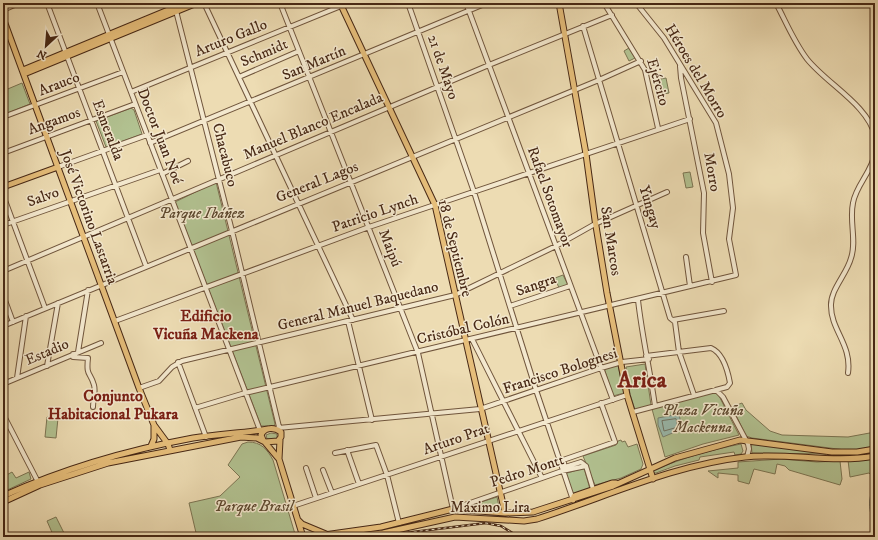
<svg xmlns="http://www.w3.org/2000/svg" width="878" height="540" viewBox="0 0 878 540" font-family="'IM FELL DW Pica',serif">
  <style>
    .green { fill: #b2c291; stroke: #7c7553 }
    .water { fill: #99bbaf; stroke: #788071 }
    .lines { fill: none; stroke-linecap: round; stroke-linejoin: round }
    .shore { stroke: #707262; stroke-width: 1 }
    .minor-casing { stroke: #70553c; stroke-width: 6 }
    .major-casing { stroke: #472815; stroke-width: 7 }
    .minor { stroke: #f3e8ce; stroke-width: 4 }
    .major { stroke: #e6be7a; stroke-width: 5 }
    .rail-casing { stroke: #472815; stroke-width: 2.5 }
    .rail { stroke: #f3e8ce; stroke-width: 1; stroke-dasharray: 3; stroke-linecap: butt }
    .labels { text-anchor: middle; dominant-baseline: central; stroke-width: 3; stroke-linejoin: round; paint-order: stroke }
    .street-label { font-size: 15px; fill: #472815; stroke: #f3e8ce }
    .park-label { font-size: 15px; font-style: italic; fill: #5c472e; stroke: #f3e8ce }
    .neighbourhood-label { font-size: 16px; font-weight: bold; fill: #7a1f14; stroke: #f3e8ce }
    .town-label { font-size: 23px; font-weight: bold; fill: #7a1f14; stroke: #f3e8ce }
  </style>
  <rect width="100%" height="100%" fill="#eddcb3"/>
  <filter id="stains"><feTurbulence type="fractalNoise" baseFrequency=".005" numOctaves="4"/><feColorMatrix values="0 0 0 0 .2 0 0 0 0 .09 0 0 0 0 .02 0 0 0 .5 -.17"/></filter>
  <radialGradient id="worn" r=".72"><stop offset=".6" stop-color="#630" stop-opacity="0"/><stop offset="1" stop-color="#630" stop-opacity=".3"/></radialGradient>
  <path class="green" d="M629,48L635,58L629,61L624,51Z
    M666,78L669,93L659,95L656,80Z
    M22,83L30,104L3,115V91Z
    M131,108L134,110L142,134L106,147L96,121Z
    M690,172L693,187L686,188L683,173Z
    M216,182L275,424L274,426H261L175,202Z
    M563,275L568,285L559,288L555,278Z
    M645,364L651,405L635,410L630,394L626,367Z
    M618,365L624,393L613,396L604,368Z
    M714,391L718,394L739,435L703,444L665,457L652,409Z
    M742,403L746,410L770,431L782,435L848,437L875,432V446L853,451L752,438L746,436L732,407Z
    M47,417L58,418L56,438L45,437Z
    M271,433L277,434V439H267L266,435Z
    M621,440L622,442L625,441L628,447L637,444L643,464L641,469L621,478L595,485L583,456L616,445L618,441Z
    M248,442C261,442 267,449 273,460L295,534L262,537H197L189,503L220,496L240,477L228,465L242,444Z
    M751,443L826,454L752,453Z
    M741,444L743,451L741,454L735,455L734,452L700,457L699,460L675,466L656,473H653L654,470C683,458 710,450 741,444Z
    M875,458V478L869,473L850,477L848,460Z
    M781,459L817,462L840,461L842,479L840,485L789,470L785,466L777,464L775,474L754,469L749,484L738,481V475L718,473V478L708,471L738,468V462Z
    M584,468L590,489L572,495L564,474Z
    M12,472L16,478L29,472L31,479L3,492V477Z
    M497,497L499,507L468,506Z
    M56,517L66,537H54L47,521Z"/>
  <path class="water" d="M679,414L682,429L663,437L658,425V418Z
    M875,487V527C870,516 866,497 875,487Z"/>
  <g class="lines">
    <path class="shore" d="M676,419L678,427L664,431L662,421Z"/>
    <g class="minor-casing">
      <path id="minor" d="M47,3L146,266
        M97,3L261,433
        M174,3L232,231L280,431
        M204,3L353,320
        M280,3L418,353L453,509L562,471L586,466L593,489
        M408,3L474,192L536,390L573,500
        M466,3L613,400
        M604,3L645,70L658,128
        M776,3C786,22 794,42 807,59C827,84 868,105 875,136
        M3,10L19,3
        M583,26L670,318L675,322L679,352L694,395
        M680,66L681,78L704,193L703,233L712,282
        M239,77L299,51
        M131,92L341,6
        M3,117L123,72
        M150,143L487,3
        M3,153L135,104
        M58,167L147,135
        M162,174L188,161
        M3,195L45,308
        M3,225L160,170
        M686,257L690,286
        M3,271L489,65L612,15
        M3,295L13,322
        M638,300C642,336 650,370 655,406
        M510,306L570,286
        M673,320L724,311
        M115,321L369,227L690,119
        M348,321L372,420
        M3,326L599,80L641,61
        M472,339L542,478
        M78,352L88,290
        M73,354V357L88,358C86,377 90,371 94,385C96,392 93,400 93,407
        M178,362L206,437
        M47,366L58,303
        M848,373C852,345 831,330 831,306C830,290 847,274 851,258C857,241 849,221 853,203C856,185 872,172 875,153
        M17,378L26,316
        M3,384L101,343
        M139,388L159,381L172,367L182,361L455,295L556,246L595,224L667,192
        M716,390L723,397L748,444L749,449L747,457
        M195,408L245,393L736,275L729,239L733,208L729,174L716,123L664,38L636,3
        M633,412L727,387L730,383C728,372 723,353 711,348L646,356
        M3,414L37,480
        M278,428L480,409L601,368L622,362L649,359
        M347,450L359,484
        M335,453L376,445L387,475L399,523
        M565,467L581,462L586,466
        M306,468L316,498
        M323,470L332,493
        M566,470L563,460L615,442L601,403
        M293,506L627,395"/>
    </g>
    <g class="major-casing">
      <path id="major" d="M340,3L435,205L505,513
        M559,3L586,154L595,220L607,293L627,395L653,479
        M3,18L139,388L154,425L168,444L170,450
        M23,70L185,3
        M24,74L197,3
        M3,187L58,167
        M280,440L279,459L303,537
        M265,442L278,441L281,437V432C274,427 265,427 261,435L263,440L278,458
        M151,446L154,439V426
        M3,496C63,469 128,450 193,438C218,434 243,433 268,429
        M573,500L574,496L612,483H616
        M3,502L40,485L108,463L241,437L257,438L265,442
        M298,520L302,524L326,534
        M310,537L381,527L453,509L505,513L533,512L613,486L675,458L740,440L832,452H857L875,449
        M347,537L383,533L455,517L524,521L537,519C606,497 673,465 745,457C788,452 832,464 875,456"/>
    </g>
    <use href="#minor" class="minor"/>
    <use href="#major" class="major"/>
    <g class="rail-casing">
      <path id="rail" d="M372,537L486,523L501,526L519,537"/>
    </g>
    <use href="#rail" class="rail"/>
  </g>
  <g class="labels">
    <g class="street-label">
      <text transform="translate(231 38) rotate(-22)">Arturo Gallo</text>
      <text transform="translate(264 53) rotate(-23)">Schmidt</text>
      <text transform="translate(314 63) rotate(-23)">San Martín</text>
      <text transform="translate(443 67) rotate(71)">21 de Mayo</text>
      <text transform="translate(696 71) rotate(59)">Héroes del Morro</text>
      <text transform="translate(658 82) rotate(74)">Ejército</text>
      <text transform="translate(59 84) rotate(-21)">Arauco</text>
      <text transform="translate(54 121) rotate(-20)">Angamos</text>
      <text transform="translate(313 126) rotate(-23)">Manuel Blanco Encalada</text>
      <text transform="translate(108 130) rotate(69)">Esmeralda</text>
      <text transform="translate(160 136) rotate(69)">Doctor Juan Noé</text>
      <text transform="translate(225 155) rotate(76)">Chacabuco</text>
      <text transform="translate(712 172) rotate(80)">Morro</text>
      <text transform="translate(317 182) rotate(-22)">General Lagos</text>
      <text transform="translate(43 197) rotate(-20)">Salvo</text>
      <text transform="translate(550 197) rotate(70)">Rafael Sotomayor</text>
      <text transform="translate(650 207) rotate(73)">Yungay</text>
      <text transform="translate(375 213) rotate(-19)">Patricio Lynch</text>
      <text transform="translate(89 217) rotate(70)">José Victorino Lastarria</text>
      <text transform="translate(611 241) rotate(81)">San Marcos</text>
      <text transform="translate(390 248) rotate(69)">Maipú</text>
      <text transform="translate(455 248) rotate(76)">18 de Septiembre</text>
      <text transform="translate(536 285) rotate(-19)">Sangra</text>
      <text transform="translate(358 306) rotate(-14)">General Manuel Baquedano</text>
      <text transform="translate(463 329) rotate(-13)">Cristóbal Colón</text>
      <text transform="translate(47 352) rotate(-23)">Estadio</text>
      <text transform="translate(560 371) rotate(-18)">Francisco Bolognesi</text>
      <text transform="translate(456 439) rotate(-19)">Arturo Prat</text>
      <text transform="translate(527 471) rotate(-18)">Pedro Montt</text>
      <text x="490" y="507">Máximo Lira</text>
    </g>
    <g class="park-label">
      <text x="202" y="213">Parque Ibáñez</text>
      <text x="703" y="410">Plaza Vicuña<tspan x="703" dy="17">Mackenna</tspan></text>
      <text x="254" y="506">Parque Brasil</text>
    </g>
    <g class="neighbourhood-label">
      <text x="206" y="316">Edificio<tspan x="206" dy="18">Vicuña Mackena</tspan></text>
      <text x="113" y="396">Conjunto<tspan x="113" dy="18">Habitacional Pukara</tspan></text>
    </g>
    <g class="town-label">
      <text x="642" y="380">Arica</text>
    </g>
  </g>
  <rect width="878" height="540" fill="none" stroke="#eddcb3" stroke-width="16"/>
  <rect x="4" y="4" width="870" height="532" fill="none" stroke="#472815" stroke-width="2"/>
  <rect x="8" y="8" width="862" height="524" fill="none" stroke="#472815"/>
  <g transform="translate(46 46) rotate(206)" stroke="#f3e8ce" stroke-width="3" paint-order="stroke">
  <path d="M0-3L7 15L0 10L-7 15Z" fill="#472815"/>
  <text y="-6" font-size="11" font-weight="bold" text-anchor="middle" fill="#472815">N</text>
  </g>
  <rect width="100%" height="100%" filter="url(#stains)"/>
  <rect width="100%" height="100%" fill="url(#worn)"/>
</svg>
